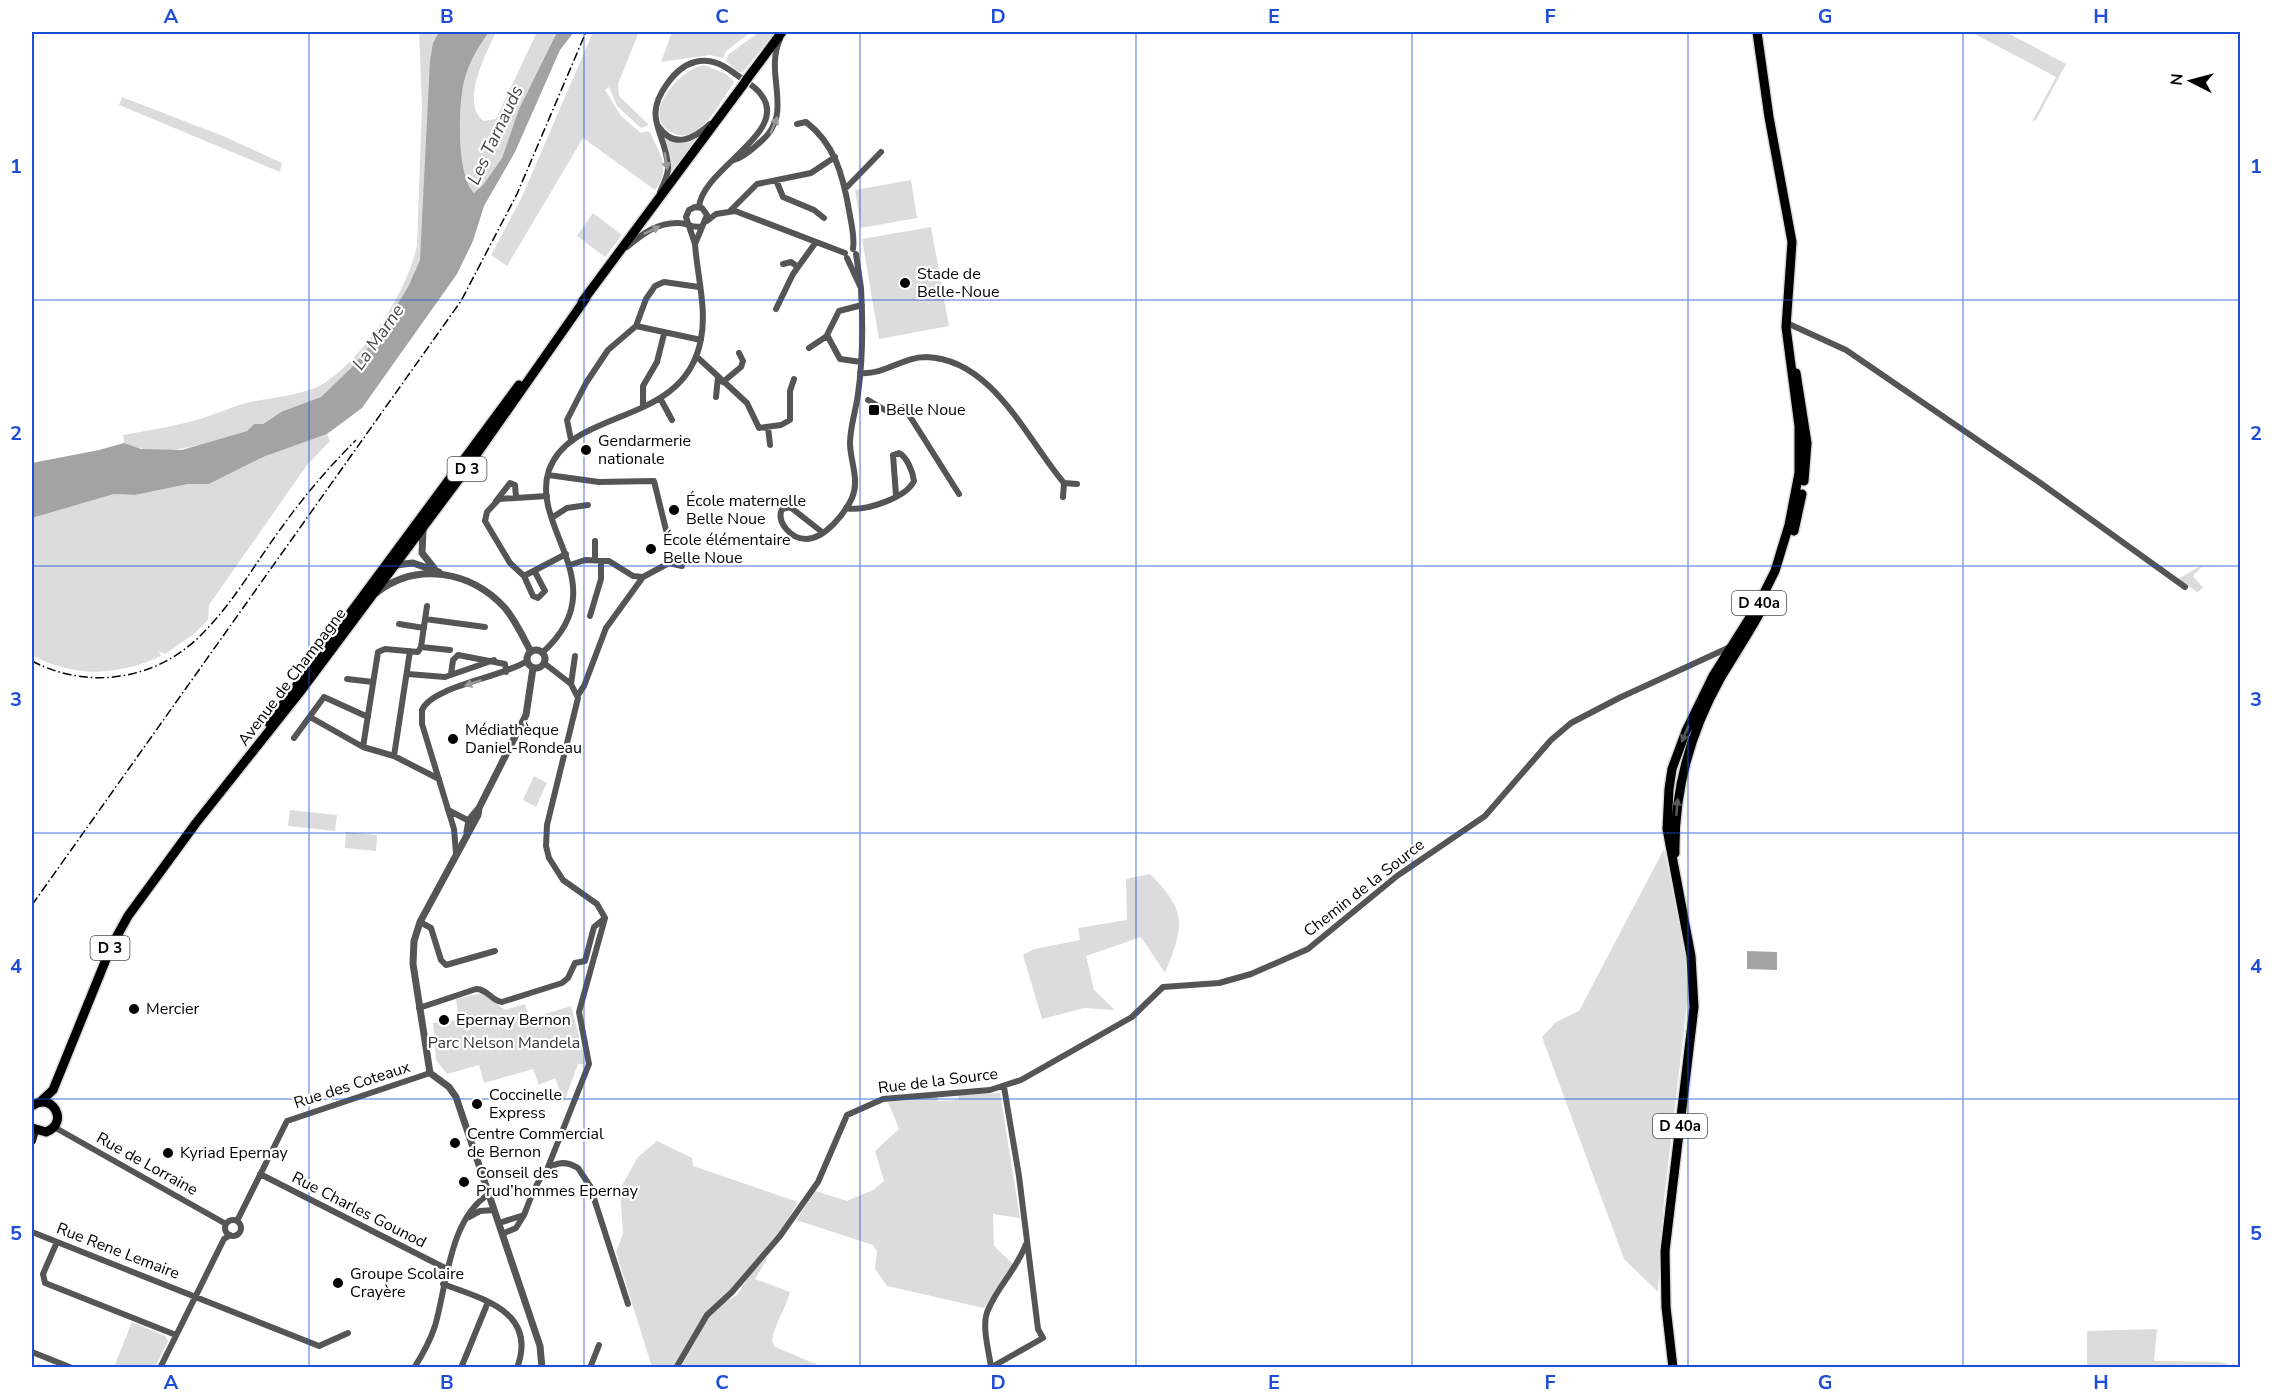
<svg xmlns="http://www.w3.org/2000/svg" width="2272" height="1399" viewBox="0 0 2272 1399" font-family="'Nunito Sans',sans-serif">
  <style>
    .green { fill: #dcdcdc }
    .water { fill: #a3a3a3 }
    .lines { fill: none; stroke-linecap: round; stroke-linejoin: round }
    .primary-casing { stroke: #dbdbdb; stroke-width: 12 }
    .minor { stroke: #555; stroke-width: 6 }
    .tertiary { stroke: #555; stroke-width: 7 }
    .secondary { stroke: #222; stroke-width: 8 }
    .primary { stroke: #000; stroke-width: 9 }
    .rail { stroke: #000; stroke-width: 1.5; stroke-dasharray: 9 3 1.5 3; stroke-linecap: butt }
    .primary-bridge-casing { stroke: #dbdbdb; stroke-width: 12; stroke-linecap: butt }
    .primary-bridge { stroke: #000; stroke-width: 9 }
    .oneway { fill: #999 }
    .oneway2 { fill: #595959 }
    .grid { fill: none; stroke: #1d4ed8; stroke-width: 1.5; stroke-opacity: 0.55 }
    .poi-dot { fill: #000; stroke: #fff; stroke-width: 2 }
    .labels { text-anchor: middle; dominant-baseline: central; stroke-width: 4.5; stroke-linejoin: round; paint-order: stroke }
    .shield { fill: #fff; stroke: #4c4c4c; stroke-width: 1.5 }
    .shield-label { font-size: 15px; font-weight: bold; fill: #000 }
    .poi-label { font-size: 16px; fill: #000; stroke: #fff; text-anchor: start }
    .street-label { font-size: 16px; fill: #000; stroke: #fff }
    .park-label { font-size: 16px; fill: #333; stroke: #fff }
    .water-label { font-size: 18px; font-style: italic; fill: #444; stroke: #fff }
    .neatline { fill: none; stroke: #1d4ed8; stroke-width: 2 }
    .grid-label { font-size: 20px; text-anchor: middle; font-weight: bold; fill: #1d4ed8 }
  </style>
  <rect width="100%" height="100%" fill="#fff"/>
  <path class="green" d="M419,32H439L435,41L420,260L408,287L378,336L351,368L321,397L285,410L263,424H254L247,431C207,442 165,461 124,443L123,435C149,430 178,426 203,418C218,413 232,407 246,403C268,398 308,395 326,382C366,354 407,293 417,245L422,106Z
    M489,32H496C487,52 459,104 484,121L496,119L537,32H557L519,109L502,158L483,185L474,193C456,175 458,102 465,78C470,60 479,46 489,32Z
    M593,32H639L618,84L619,96L649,125L641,128L617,106L609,87L605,90L621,116L641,133L648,131L651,134C658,153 673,166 655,190L583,138L507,266L491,255L521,199Z
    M672,32H751L726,51L723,58L710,55L661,62Z
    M759,32H775L743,72H738L726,61L728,55Z
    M1971,32H2006L2066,64L2036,120L2032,122L2056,77Z
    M704,65L726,74L734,82C723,98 710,124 693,133C687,136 680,136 675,134C637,119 677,70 704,65Z
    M122,97L223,136L282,163L280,172L119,105Z
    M661,134C675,142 685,146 699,137L669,178Z
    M911,180L917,218L861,228L855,190Z
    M593,213L622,235L605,257L577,236Z
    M931,227L949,326L879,339L862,239Z
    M327,434L330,441L307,465L209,605L208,620L194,634L165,654L159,651L161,656C118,676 74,678 32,655V518L114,494L135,495L188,484H209L263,457Z
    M2204,564L2193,576L2203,588L2197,592L2178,579Z
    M534,776L547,783L536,807L523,800Z
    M290,810L337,815L335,831L288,826Z
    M346,832L377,835L376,851L345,848Z
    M1664,849L1685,953L1688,996L1664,1199L1658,1292L1624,1259L1542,1037L1556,1022L1579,1011Z
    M1150,874C1188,912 1184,926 1165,973L1141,937L1086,956L1094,990L1115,1010L1084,1008L1042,1019L1023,955L1034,949L1080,940L1078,928L1127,920L1126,879Z
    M482,993L505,1010L525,1004L529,1019L571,1006L583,1051L584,1064H578L564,1102L555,1078L539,1085L533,1069L484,1083L479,1065L447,1074L436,1060L433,1023L459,1020L456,999Z
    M1000,1093L1020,1218L993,1214L994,1246L1013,1264L984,1308L887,1286L875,1269L877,1251L873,1245L796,1220L816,1191L847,1201L873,1190L884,1181L875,1151L899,1129L888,1102L937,1097L938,1101L959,1100L958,1095Z
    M657,1141L692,1158L693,1166L798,1202L779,1235L725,1296L673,1367H652L616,1252L623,1234L620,1189L638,1157Z
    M770,1254L755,1279L790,1292C785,1310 774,1325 772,1341L775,1347L823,1367L680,1368L709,1317L722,1304L737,1295L750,1275Z
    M132,1322L165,1336L168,1341L155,1367H114Z
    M2157,1329L2154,1361L2221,1362L2236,1367H2087V1331Z"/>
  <path class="water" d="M439,32H489C479,46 470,60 465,78C458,101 456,175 474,193L483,185L502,158L519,109L557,32H574L560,50L515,152L484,206L473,241L457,274L362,408L327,434L263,457L209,484H188L135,495L114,494L32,518V463L99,450L124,443L141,449L182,450L247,431L254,424H263L283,411L321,397L351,368L378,336L408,287L420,260L430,61L433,43Z
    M1747,951L1777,952V970L1747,969Z"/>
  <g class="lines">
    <g class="primary-casing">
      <path id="primary" d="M747,79L782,32
        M582,302L743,85
        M1796,373L1807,443L1804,481
        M1794,531L1802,494
        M269,723L519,385
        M1675,853C1674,791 1690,733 1720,679C1734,655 1750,632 1763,607
        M40,1102L53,1090L111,947L128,916L196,823L300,692L462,475L586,298
        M32,1106C52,1091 70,1123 46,1132L32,1128
        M1673,1368L1666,1307L1665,1251L1694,1007L1691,956L1667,829L1669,789L1672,769L1686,731L1713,676L1759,603L1775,571L1789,525L1799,473V426L1786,327L1792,242L1769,117L1757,32"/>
    </g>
    <path class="minor" d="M797,124L806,122C835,144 843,176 849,210C851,223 855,236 853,249
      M659,127C674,149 694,139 710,124
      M734,160C744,157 751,150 758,144C797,114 763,77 780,39
      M776,180L783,197L814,210L824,218
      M845,189L881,152
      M660,192C663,184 669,175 668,166C665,130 642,119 667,84C674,74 683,65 695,62C710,58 722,64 734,73C743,80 756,86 762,96C789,133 702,169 699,207
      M695,207L702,208L707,215L695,244L686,217L689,210Z
      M730,211L757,184L811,173L835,157
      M707,221L716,214L735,211L845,253
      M627,247C642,234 658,222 679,223C688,223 693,229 702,226
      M847,258L861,288L856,254
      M783,264L791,262L798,267
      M776,309L793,274L816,242
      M1789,324L1846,350L2039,482L2185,587
      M636,326L701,340
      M809,348L827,336
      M696,356L747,403L759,428L781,425L790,420V391L794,379
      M861,362L840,359L827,335L839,311L862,305
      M860,373C885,375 902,357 926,357C993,359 1027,440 1064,483L1077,484
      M723,382L741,367L743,361L739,353
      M716,397L718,377
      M660,398L672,420
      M868,400L890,413L904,407L959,494
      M643,407V386L657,362L664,334
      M768,427L770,445
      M571,440L567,420L586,383L608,350L636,326L646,299L655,286L664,282L699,287
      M548,475L599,482L654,481L666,530
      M547,496L499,499L487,512L485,521L510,563L524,576L566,554
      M1063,497L1064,483
      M496,501L510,483L515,485L516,497
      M846,508C864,512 906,498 914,481C913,472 907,457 899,453L893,455L896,495
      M553,517L567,508L588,505
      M822,532L790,507L782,509C776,522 791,539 806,539C825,539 845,513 852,498C860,480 850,461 850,443C850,427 856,410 858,394C863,359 863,323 861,288
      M595,560V541
      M570,565L585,560L609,561L633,576L643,577L669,563L682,566
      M524,576L533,596L538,598L545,591L535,572
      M590,616L601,579V561
      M425,619L485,627
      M399,624L424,628
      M421,647L427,606
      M542,653C618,585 529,529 549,470C572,406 685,428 701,339C707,309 697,274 695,244
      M544,663L571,684L578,698L547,825L546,846L549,858L563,880L597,904L605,918L579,1012L589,1064L548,1167
      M408,674L445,677L494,660
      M451,674L453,660L458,655L505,664L506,672
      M347,679L373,682
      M571,684L575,656
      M578,695L584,686L606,628L643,577
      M310,717L363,747L394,756L439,779
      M294,738L324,697L368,717
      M363,747L378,652L385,649L418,652L421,647L450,650
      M394,756L410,651
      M448,810L473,823
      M456,853L454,829L422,724V710C432,686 504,677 527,661
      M420,922L431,928L441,960L446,965L495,951
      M419,1008L476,989C488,989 491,1001 502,1002L562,983L568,978L575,963L585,961L594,927L605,918
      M54,1127L226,1224
      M260,1174L447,1269
      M524,1215C533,1193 545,1148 578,1168L590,1186L628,1304
      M469,1217L480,1211L494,1210
      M225 1228a8 8 0 1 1 16 0a8 8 0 1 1-16 0Z
      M237,1221L287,1121L430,1073
      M499,1223L524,1215L516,1228L502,1234
      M32,1232L319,1346L348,1333
      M57,1242L43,1274L45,1283L176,1335
      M443,1284C483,1299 538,1312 517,1368
      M32,1352L72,1368
      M991,1367C989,1351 981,1325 988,1310C998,1286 1017,1269 1026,1244
      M160,1368L224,1239L230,1235
      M414,1368C423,1354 430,1341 435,1326C447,1285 449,1219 489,1194
      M461,1368L488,1302
      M590,1368L599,1345
      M676,1368L707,1315L732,1292L780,1236L818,1182L847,1115L883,1099L990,1090L1021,1080L1132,1017L1163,987L1219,983L1251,974L1308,949L1397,876L1485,816L1551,740L1571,723L1619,698L1730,647
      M990,1368L1043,1338L1038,1329L1019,1176L1004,1087"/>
    <path class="tertiary" d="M423,530L422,553L434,568
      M395,565L413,563L439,572
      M376,593C417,561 471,571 505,608C516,621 523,637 531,652
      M527 659a9 9 0 1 1 18 0a9 9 0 1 1-18 0Z
      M479,808L478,815L420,922L414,941L413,964L430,1073L449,1087L456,1097L540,1346L542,1368
      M467,832L469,820L479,808L526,715L533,668"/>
    <path class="secondary" d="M32,1141L35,1131"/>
    <use href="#primary" class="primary"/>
    <path class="rail" d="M32,661C89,691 158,680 203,633C234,602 256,562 282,527C304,496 329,467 356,440
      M32,905L461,301L517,194L586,32"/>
    <g class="primary-bridge-casing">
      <path id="primary-bridge" d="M743,85L747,79"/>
    </g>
    <use href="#primary-bridge" class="primary-bridge"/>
  </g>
  <defs><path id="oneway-solid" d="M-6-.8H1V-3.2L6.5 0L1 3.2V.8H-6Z" transform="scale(1.5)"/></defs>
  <g class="oneway">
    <use href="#oneway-solid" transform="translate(774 125) rotate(-68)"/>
    <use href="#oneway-solid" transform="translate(666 161) rotate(81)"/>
    <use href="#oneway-solid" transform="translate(652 230) rotate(-26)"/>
    <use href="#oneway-solid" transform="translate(473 683) rotate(162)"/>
  </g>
  <g class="oneway2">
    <use href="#oneway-solid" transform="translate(1685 734) rotate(113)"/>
    <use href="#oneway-solid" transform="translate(1677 807) rotate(-85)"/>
  </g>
  <path class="grid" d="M309,32V1368M584,32V1368M860,32V1368M1136,32V1368M1412,32V1368M1688,32V1368M1963,32V1368M32,300H2240M32,566H2240M32,833H2240M32,1099H2240"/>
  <g class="poi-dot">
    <circle cx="905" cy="283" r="6"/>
    <rect x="868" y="404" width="12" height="12" rx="3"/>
    <circle cx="586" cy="450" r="6"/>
    <circle cx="674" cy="510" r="6"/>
    <circle cx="651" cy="549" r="6"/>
    <circle cx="453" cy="739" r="6"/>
    <circle cx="134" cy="1009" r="6"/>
    <circle cx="444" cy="1020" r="6"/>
    <circle cx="477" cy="1104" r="6"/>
    <circle cx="455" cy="1143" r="6"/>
    <circle cx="168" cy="1153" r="6"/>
    <circle cx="464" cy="1182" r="6"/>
    <circle cx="338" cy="1283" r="6"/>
  </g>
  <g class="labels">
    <g class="shield">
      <rect x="447.5" y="457" width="39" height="24" rx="4.5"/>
      <rect x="1732" y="591" width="54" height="24" rx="4.5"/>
      <rect x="90.5" y="936" width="39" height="24" rx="4.5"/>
      <rect x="1653" y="1114" width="54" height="24" rx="4.5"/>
    </g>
    <g class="shield-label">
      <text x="467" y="469">D 3</text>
      <text x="1759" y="603">D 40a</text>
      <text x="110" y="948">D 3</text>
      <text x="1680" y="1126">D 40a</text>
    </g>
    <g class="poi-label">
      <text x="917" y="274">Stade de<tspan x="917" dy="18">Belle-Noue</tspan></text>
      <text x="886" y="410">Belle Noue</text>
      <text x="598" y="441">Gendarmerie<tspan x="598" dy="18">nationale</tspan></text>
      <text x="686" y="501">École maternelle<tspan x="686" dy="18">Belle Noue</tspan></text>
      <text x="663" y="540">École élémentaire<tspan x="663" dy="18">Belle Noue</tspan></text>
      <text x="465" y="730">Médiathèque<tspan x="465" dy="18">Daniel-Rondeau</tspan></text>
      <text x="146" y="1009">Mercier</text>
      <text x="456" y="1020">Epernay Bernon</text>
      <text x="489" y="1095">Coccinelle<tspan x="489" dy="18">Express</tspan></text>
      <text x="467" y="1134">Centre Commercial<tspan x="467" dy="18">de Bernon</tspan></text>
      <text x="180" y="1153">Kyriad Epernay</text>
      <text x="476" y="1173">Conseil des<tspan x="476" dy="18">Prud’hommes Epernay</tspan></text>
      <text x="350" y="1274">Groupe Scolaire<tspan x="350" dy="18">Crayère</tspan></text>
    </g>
    <g class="street-label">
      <text transform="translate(292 677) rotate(-53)">Avenue de Champagne</text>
      <text transform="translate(1364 888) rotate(-38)">Chemin de la Source</text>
      <text transform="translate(938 1081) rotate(-7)">Rue de la Source</text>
      <text transform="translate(352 1085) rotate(-18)">Rue des Coteaux</text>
      <text transform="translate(147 1164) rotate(29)">Rue de Lorraine</text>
      <text transform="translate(359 1210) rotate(27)">Rue Charles Gounod</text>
      <text transform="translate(118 1251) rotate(21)">Rue Rene Lemaire</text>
    </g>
    <g class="park-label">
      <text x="504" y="1043">Parc Nelson Mandela</text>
    </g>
    <g class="water-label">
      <text transform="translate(495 135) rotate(-65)">Les Tarnauds</text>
      <text transform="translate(378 337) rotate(-55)">La Marne</text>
    </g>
  </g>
  <rect width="2272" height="1399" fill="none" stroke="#ffffff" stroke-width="66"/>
  <g transform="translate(2191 81) rotate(276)" stroke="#ffffff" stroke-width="4.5" paint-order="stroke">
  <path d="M0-4.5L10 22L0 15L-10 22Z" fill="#000000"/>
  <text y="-9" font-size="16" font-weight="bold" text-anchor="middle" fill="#000000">N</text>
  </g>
  <rect x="33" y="33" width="2206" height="1333" class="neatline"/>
  <g class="grid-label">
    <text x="171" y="23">A</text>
    <text x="447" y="23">B</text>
    <text x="722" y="23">C</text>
    <text x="998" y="23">D</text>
    <text x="1274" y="23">E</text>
    <text x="1550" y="23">F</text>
    <text x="1825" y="23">G</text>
    <text x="2101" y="23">H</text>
    <text x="16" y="173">1</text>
    <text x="2256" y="173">1</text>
    <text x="16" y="440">2</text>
    <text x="2256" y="440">2</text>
    <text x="16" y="706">3</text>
    <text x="2256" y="706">3</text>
    <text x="16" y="973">4</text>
    <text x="2256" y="973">4</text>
    <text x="16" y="1240">5</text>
    <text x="2256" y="1240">5</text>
    <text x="171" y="1389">A</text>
    <text x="447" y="1389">B</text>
    <text x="722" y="1389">C</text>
    <text x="998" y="1389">D</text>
    <text x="1274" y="1389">E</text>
    <text x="1550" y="1389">F</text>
    <text x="1825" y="1389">G</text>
    <text x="2101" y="1389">H</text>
  </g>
</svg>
